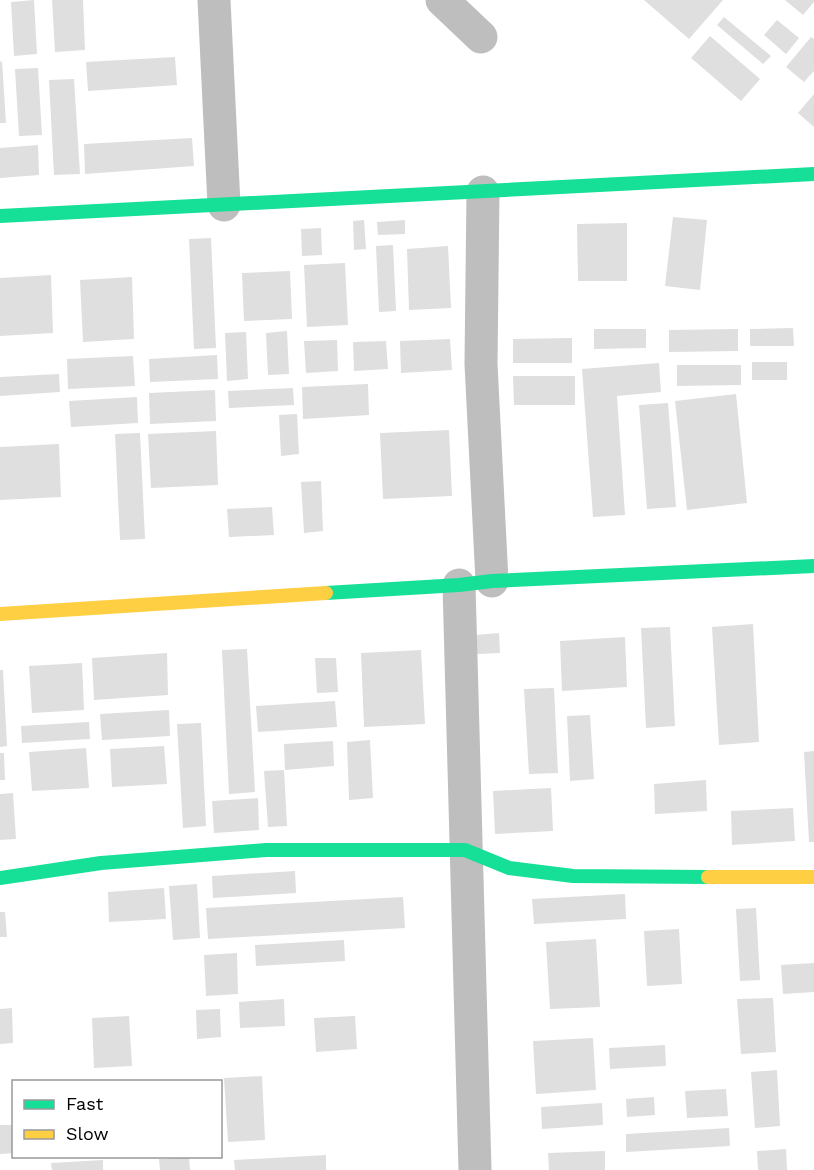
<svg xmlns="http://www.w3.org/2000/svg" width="814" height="1170" viewBox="0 0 814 1170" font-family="'Work Sans',sans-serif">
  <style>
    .building { fill: #dfdfdf }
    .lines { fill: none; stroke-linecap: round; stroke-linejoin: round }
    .street { stroke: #bebebe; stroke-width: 33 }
    .fast { stroke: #16e098; stroke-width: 14 }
    .slow { stroke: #ffcf43; stroke-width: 14 }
  </style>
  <rect width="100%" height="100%" fill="#fff"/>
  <path class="building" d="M34,0L37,54L14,56L11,2Z
    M52,0H83L85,50L55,52Z
    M644,0H723L689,39Z
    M785,0H814V2L803,15Z
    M724,17L771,56L763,64L717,25Z
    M777,20L799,38L786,54L764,35Z
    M710,36L760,79L741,101L691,58Z
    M811,37L814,39V71L804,82L786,67Z
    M175,57L177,85L88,91L86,62Z
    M2,61L6,123H0V62Z
    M38,68L42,135L19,136L15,69Z
    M74,79L80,174L54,175L49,80Z
    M814,94V127L798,113Z
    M192,138L194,166L85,174L84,144Z
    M38,145L39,175L0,178V148Z
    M673,217L707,220L700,290L665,286Z
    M364,220L366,249L354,250L353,221Z
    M405,220V234L378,235L377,222Z
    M627,223V281H578L577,224Z
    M321,228L322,255L302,256L301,229Z
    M211,238L216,348L194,349L189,239Z
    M393,245L396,311L379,312L376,246Z
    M448,246L451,308L409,310L407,249Z
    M345,263L348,325L307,327L304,265Z
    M290,271L292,319L244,321L242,273Z
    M51,275L53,333L0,336V278Z
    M132,277L134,339L83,342L80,280Z
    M793,328L794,346H750V329Z
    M594,329H646V348L594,349Z
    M738,329V351L669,352V330Z
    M287,331L289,374L268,375L266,333Z
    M246,332L248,379L227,381L225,333Z
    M572,338V363H513V339Z
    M450,339L452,370L401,373L400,341Z
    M337,340L338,371L306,373L304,341Z
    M386,341L388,369L354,371L353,342Z
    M217,355L218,379L150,382L149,359Z
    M133,356L135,386L68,389L67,359Z
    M752,362H787V380H752Z
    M659,363L661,392L617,396L625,515L593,517L582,369Z
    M677,365H741V385L677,386Z
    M59,374L60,392L0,396V377Z
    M513,376H575V405H514Z
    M368,384L369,415L303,419L302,387Z
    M293,388L294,405L229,408L228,391Z
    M215,390L216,421L150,424L149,393Z
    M736,394L747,503L687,510L675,401Z
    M137,397L138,423L71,427L69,401Z
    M668,403L676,507L647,509L639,405Z
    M297,414L299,454L281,456L279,415Z
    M449,430L452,496L383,499L380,433Z
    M216,431L218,485L151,488L148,434Z
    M140,433L145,539L120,540L115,434Z
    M59,444L61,497L0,500V447Z
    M321,481L323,531L304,533L301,482Z
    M272,507L274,535L229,537L227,509Z
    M753,624L759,742L719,745L712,627Z
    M670,627L675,726L646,728L641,628Z
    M499,633L500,653L477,654L476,635Z
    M625,637L627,687L562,691L560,641Z
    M247,649L255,792L229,794L222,650Z
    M421,650L425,724L364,727L361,653Z
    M167,653L168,695L94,700L92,658Z
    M315,658H336L338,692L317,693Z
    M82,663L84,710L32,713L29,666Z
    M0,670H3L7,746L0,747Z
    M554,688L558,773L529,774L524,689Z
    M335,701L337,727L258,732L256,706Z
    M169,710L170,736L102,740L100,714Z
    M590,715L594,779L570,781L567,716Z
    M89,722L90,739L22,743L21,726Z
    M201,723L206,826L183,828L177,724Z
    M370,740L373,798L349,800L347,742Z
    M333,741L334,766L285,770L284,744Z
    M164,746L167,784L112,787L110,749Z
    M86,748L89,788L32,791L29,752Z
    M814,751V842H809L804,752Z
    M0,753H4L5,780H0Z
    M284,770L287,826L268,827L264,771Z
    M706,780L707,811L655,814L654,784Z
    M551,788L553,831L495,834L493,791Z
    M13,793L16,839L0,840V794Z
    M258,798L259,830L214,833L212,801Z
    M793,808L795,841L732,845L731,811Z
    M295,871L296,893L213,898L212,876Z
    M197,884L200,938L173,940L169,886Z
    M164,888L166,919L109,922L108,892Z
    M625,894L626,919L534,924L532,899Z
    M403,897L405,928L208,939L206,908Z
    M756,908L760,980L740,981L736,909Z
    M0,912H5L7,937H0Z
    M679,929L682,984L647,986L644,931Z
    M596,939L600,1007L550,1009L546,942Z
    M344,940L345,961L256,966L255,945Z
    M237,953L238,994L206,996L204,955Z
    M814,963V992L783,994L781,965Z
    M773,998L776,1052L741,1054L737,999Z
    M284,999L285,1026L240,1028L239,1002Z
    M12,1008L13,1043L0,1044V1009Z
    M220,1009L221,1037L197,1039L196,1010Z
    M129,1016L132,1066L94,1068L92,1018Z
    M355,1016L357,1049L316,1052L314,1018Z
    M593,1038L596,1090L536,1094L533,1041Z
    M665,1045L666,1066L610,1069L609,1048Z
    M777,1070L780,1126L755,1128L751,1072Z
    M262,1076L265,1140L228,1142L224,1078Z
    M726,1089L728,1116L687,1118L685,1091Z
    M654,1097L655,1115L627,1117L626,1099Z
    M602,1103L603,1125L542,1129L541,1107Z
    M0,1125H14V1153L0,1154Z
    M729,1128L730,1146L626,1152V1134Z
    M786,1149L787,1170H758L757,1151Z
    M605,1151V1170H549L548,1153Z
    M326,1155V1170H235L234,1160Z
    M168,1156H189L190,1170H160L159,1159H169Z
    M103,1160V1170H52L51,1163Z"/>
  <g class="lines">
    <path class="street" d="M214,0L224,205
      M442,0L481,37
      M483,192L481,364L492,581
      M459,585L475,1170"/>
    <path class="fast" d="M0,216L814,174
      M326,593L459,585L492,581L814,566
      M0,878L101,863L266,850H465L509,868L573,876L708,877"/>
    <path class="slow" d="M0,614L326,593
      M708,877H814"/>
  </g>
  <rect x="12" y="1080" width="210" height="78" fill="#ffffff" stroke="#999999" stroke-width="1.5"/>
  <rect x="24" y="1100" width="30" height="9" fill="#16e098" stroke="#999999" stroke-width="1.5"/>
  <text x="66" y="1110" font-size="18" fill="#000000">Fast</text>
  <rect x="24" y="1130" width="30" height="9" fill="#ffcf43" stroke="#999999" stroke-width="1.5"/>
  <text x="66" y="1140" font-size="18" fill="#000000">Slow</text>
</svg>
